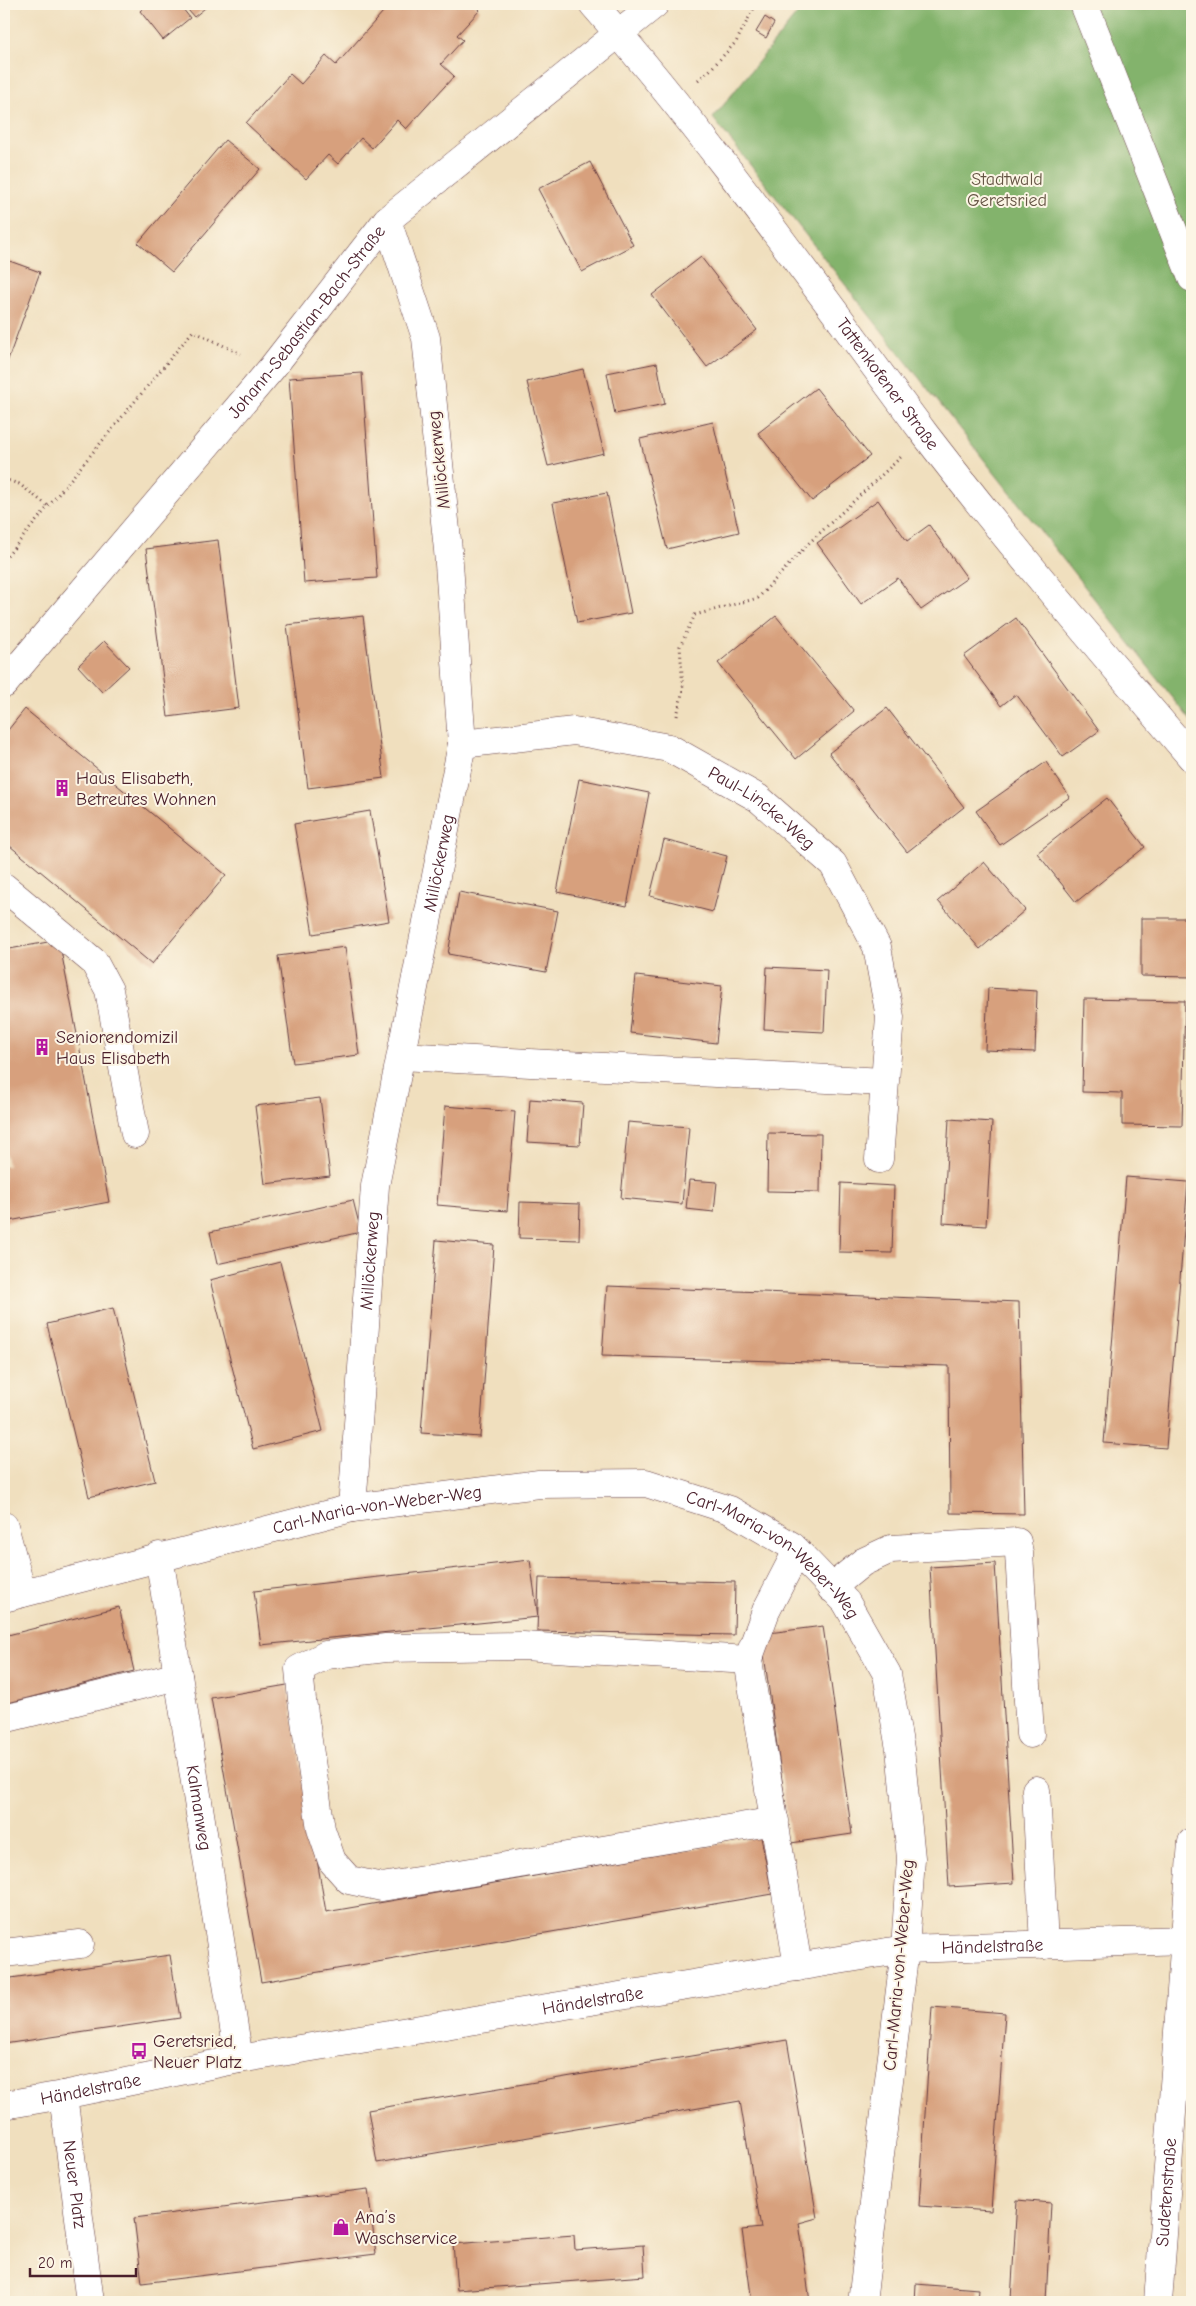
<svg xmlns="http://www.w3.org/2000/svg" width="1196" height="2306" viewBox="0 0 1196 2306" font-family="'Comic Neue',sans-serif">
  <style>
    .forest { fill: #83b36c; stroke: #66694c }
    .building { fill: #d7a07d }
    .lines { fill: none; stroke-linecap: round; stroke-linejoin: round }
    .minor-casing { stroke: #633c41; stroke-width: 29 }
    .major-casing { stroke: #633c41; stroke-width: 29 }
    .path { stroke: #633c41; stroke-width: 3; stroke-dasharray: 1 4; stroke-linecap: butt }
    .minor { stroke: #fff; stroke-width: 28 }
    .major { stroke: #fff; stroke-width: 28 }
    .labels { text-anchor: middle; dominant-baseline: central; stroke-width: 4; stroke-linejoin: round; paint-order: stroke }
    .park-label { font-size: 18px; fill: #655444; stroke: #fcf5e5 }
    .street-label { font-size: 18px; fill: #4a1f2b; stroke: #fcf5e5 }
    .poi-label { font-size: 18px; fill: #4a1f2b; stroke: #fcf5e5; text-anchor: start }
  </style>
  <rect width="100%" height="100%" fill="#fcf5e5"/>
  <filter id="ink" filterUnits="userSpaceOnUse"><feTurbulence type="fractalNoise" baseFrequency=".02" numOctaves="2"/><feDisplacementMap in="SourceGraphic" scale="10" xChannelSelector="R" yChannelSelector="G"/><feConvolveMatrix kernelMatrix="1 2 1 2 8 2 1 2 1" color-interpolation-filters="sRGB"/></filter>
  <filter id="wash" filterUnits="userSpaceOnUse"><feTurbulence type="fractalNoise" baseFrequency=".0096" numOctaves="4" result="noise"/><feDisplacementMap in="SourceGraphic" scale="20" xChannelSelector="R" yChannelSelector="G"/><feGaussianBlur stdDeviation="1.12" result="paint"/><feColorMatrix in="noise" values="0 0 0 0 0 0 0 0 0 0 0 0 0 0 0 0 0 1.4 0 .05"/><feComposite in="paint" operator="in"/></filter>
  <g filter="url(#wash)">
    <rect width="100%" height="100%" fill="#f0dfbe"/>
    <path class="forest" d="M805,4H1192V722L713,118Z"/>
    <g id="blocks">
      <path class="building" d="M148,4H179L190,18L163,40L140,11Z
        M183,4H210L194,17Z
        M374,4H474L480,10L457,35L463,40L441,64L454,76L406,129L397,120L372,148L361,138L338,164L328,155L306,179L246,123L290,74L301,84L326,56L336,65L383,12Z
        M765,17L774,23L766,38L756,32Z
        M225,140L260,169L172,272L138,243Z
        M590,162L633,245L582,272L538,189Z
        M701,257L757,330L707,367L652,295Z
        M4,259L40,272L6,365L4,364Z
        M657,363L665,404L615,414L607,373Z
        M583,369L604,453L548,466L527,382Z
        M362,373L377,578L304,583L289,378Z
        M816,388L870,456L812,501L758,433Z
        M713,422L739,532L667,549L640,439Z
        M607,493L631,613L577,623L553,503Z
        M878,500L907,541L929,525L967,578L921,610L898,578L861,604L817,543Z
        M218,540L239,708L168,717L146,549Z
        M363,616L384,778L308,788L287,625Z
        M776,616L854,711L796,759L718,663Z
        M1016,618L1099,731L1063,757L1016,694L1001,706L964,656Z
        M104,641L129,667L102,692L78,666Z
        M887,708L964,807L907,852L829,753Z
        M25,709L226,875L152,964L4,841V735Z
        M1046,762L1070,797L1000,845L976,811Z
        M579,779L649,793L627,906L557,892Z
        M1107,798L1145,847L1076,902L1037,853Z
        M370,811L389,921L313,934L294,824Z
        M664,840L727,856L713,912L650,896Z
        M984,862L1025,910L980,949L938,901Z
        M459,892L558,911L546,972L448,954Z
        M1141,918H1192V977L1141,976Z
        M59,940L109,1202L4,1222V1167L8,1166L4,1144V950Z
        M345,947L359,1055L293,1063L278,956Z
        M767,967L827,970L824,1032L764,1029Z
        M636,976L722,986L716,1043L630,1033Z
        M988,988L1037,991L1035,1052L985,1050Z
        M1084,999L1185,1001L1182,1126L1122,1125V1093L1082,1092Z
        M320,1098L330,1176L265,1184L255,1106Z
        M530,1099L583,1103L580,1145L527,1142Z
        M445,1106L515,1112L507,1211L437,1205Z
        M949,1119L992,1122L986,1226L943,1223Z
        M628,1122L689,1127L682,1204L621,1198Z
        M768,1133L821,1134L820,1192L767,1191Z
        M1126,1177L1188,1182L1166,1448L1104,1443Z
        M689,1180L717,1182L714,1212L686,1209Z
        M841,1183L894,1186L892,1253L839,1252Z
        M353,1200L361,1232L217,1264L210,1232Z
        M520,1202L580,1204L579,1240L519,1238Z
        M436,1240L494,1245L480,1437L421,1433Z
        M280,1262L323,1431L253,1449L210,1280Z
        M607,1286L1019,1302L1024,1514L950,1513L949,1366L602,1356Z
        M113,1308L155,1481L89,1497L47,1324Z
        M530,1560L538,1617L261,1645L254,1591Z
        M995,1563L1014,1883L949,1887L930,1567Z
        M539,1578L735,1582L734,1635L537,1631Z
        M119,1607L134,1671L4,1704V1636Z
        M823,1626L852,1834L791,1843L761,1634Z
        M287,1685L326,1912L761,1837L772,1894L261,1982L211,1698Z
        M170,1955L180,2018L4,2044V1979Z
        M932,2007L1005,2013L991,2211L919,2206Z
        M787,2040L817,2218L799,2223L810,2302H752L742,2230L761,2228L740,2101L377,2163L368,2110Z
        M368,2189L376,2254L142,2283L134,2218Z
        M1017,2200L1051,2203L1046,2302L1011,2300Z
        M574,2235L575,2250L643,2245L645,2276L457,2290L453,2244Z
        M916,2284L978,2289L977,2302H915Z"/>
    </g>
  </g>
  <g filter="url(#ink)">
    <use href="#blocks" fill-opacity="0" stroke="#633c41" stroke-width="1"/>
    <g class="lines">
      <g class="minor-casing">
        <g id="minor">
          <path id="s1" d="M593,4C712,140 816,288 924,433C1009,544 1101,651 1192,758"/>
          <path id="s2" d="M4,684L271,369L387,220L655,4"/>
          <path id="s3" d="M462,744L574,731L669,748L758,798L833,864L877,947L890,1017L879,1159"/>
          <path d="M4,887L94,962L109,990L135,1134"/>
          <path d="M401,1056L884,1082"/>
          <path id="s4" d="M352,1508L375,1186L462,744L448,550L426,338L387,220"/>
          <path d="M4,1526L22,1593"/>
          <path d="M797,1551L766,1611L748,1660L798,1967"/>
          <path id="s5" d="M159,1556L239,2059"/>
          <path d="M831,1588L863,1562L891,1549L1017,1542L1019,1553L1030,1734"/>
          <path id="s6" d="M4,1598L352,1508L539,1484L646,1483L730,1510L792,1546L846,1602L887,1674L900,1749L911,1858L905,1949L862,2302"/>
          <path d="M748,1660L523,1646L386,1648L326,1655L299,1669L302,1700L321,1829L332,1861L349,1880L382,1887L775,1821"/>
          <path d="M4,1719L178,1676"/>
          <path d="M1036,1790L1044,1945"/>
          <path d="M4,1953L80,1944"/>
          <path id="s7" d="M63,2095L90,2302"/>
          <path id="s8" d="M4,2105L63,2095L239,2059L905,1949L1185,1940"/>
          <path id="s9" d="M1158,2302L1192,1842"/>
        </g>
      </g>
      <g class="major-casing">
        <path id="major" d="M1084,4L1192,278"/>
      </g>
      <path class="path" d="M698,80L710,70L736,42L756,4
        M4,479L19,484L48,506
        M4,560L193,331L241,354
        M677,716L683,689L680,646L695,615L758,598L809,543L901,457"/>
      <use href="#minor" class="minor"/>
      <use href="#major" class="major"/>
    </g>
  </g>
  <defs>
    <g id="building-bare" transform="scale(1.35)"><path d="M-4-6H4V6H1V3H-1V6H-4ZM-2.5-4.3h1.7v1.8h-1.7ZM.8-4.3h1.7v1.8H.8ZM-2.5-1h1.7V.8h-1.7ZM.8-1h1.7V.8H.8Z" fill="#b5179e" stroke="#fcf5e5" stroke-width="2.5" paint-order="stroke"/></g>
    <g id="bus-bare" transform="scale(1.35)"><path d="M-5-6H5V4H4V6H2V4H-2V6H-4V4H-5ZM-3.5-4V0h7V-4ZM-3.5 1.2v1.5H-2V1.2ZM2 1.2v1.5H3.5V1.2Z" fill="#b5179e" stroke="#fcf5e5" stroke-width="2.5" paint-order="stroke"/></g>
    <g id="shop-bare" transform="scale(1.35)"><path d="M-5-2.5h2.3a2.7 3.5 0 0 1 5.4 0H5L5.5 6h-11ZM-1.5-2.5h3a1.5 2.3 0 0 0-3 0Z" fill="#b5179e" stroke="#fcf5e5" stroke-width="2.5" paint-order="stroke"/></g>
  </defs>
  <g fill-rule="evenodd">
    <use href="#building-bare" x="62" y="788"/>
    <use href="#building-bare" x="42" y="1047"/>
    <use href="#bus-bare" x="139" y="2051"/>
    <use href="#shop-bare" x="341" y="2227"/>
  </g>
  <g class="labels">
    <g class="park-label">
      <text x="1007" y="179">Stadtwald<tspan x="1007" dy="21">Geretsried</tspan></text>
    </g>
    <g class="street-label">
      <text stroke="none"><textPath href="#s2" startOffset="472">Johann-Sebastian-Bach-Straße</textPath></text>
      <text stroke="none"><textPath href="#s1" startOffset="481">Tattenkofener Straße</textPath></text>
      <text transform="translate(439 460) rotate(-96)">Millöckerweg</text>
      <text stroke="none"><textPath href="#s3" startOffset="320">Paul-Lincke-Weg</textPath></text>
      <text stroke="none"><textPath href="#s4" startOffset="652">Millöckerweg</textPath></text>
      <text stroke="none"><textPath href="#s4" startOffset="248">Millöckerweg</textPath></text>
      <text stroke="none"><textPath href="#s6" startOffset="384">Carl-Maria-von-Weber-Weg</textPath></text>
      <text stroke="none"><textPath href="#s6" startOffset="804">Carl-Maria-von-Weber-Weg</textPath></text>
      <text stroke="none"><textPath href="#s5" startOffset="255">Kalmanweg</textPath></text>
      <text stroke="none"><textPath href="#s8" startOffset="1002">Händelstraße</textPath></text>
      <text transform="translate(899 1965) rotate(-85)">Carl-Maria-von-Weber-Weg</text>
      <text stroke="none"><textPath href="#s8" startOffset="598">Händelstraße</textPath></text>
      <text stroke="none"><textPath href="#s8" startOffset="88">Händelstraße</textPath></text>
      <text stroke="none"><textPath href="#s7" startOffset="90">Neuer Platz</textPath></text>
      <text stroke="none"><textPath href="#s9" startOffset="110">Sudetenstraße</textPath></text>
    </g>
    <g class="poi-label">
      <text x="76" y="778">Haus Elisabeth,<tspan x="76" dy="21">Betreutes Wohnen</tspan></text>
      <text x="56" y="1037">Seniorendomizil<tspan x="56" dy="21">Haus Elisabeth</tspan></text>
      <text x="153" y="2041">Geretsried,<tspan x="153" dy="21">Neuer Platz</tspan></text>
      <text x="355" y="2217">Ana’s<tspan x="355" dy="21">Waschservice</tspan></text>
    </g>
  </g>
  <rect width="1196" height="2306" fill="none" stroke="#fcf5e5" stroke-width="20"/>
  <path d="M30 2268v8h106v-8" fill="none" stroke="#4a1f2b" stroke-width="2.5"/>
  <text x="38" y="2268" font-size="15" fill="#4a1f2b" stroke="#fcf5e5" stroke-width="4" paint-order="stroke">20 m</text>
</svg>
